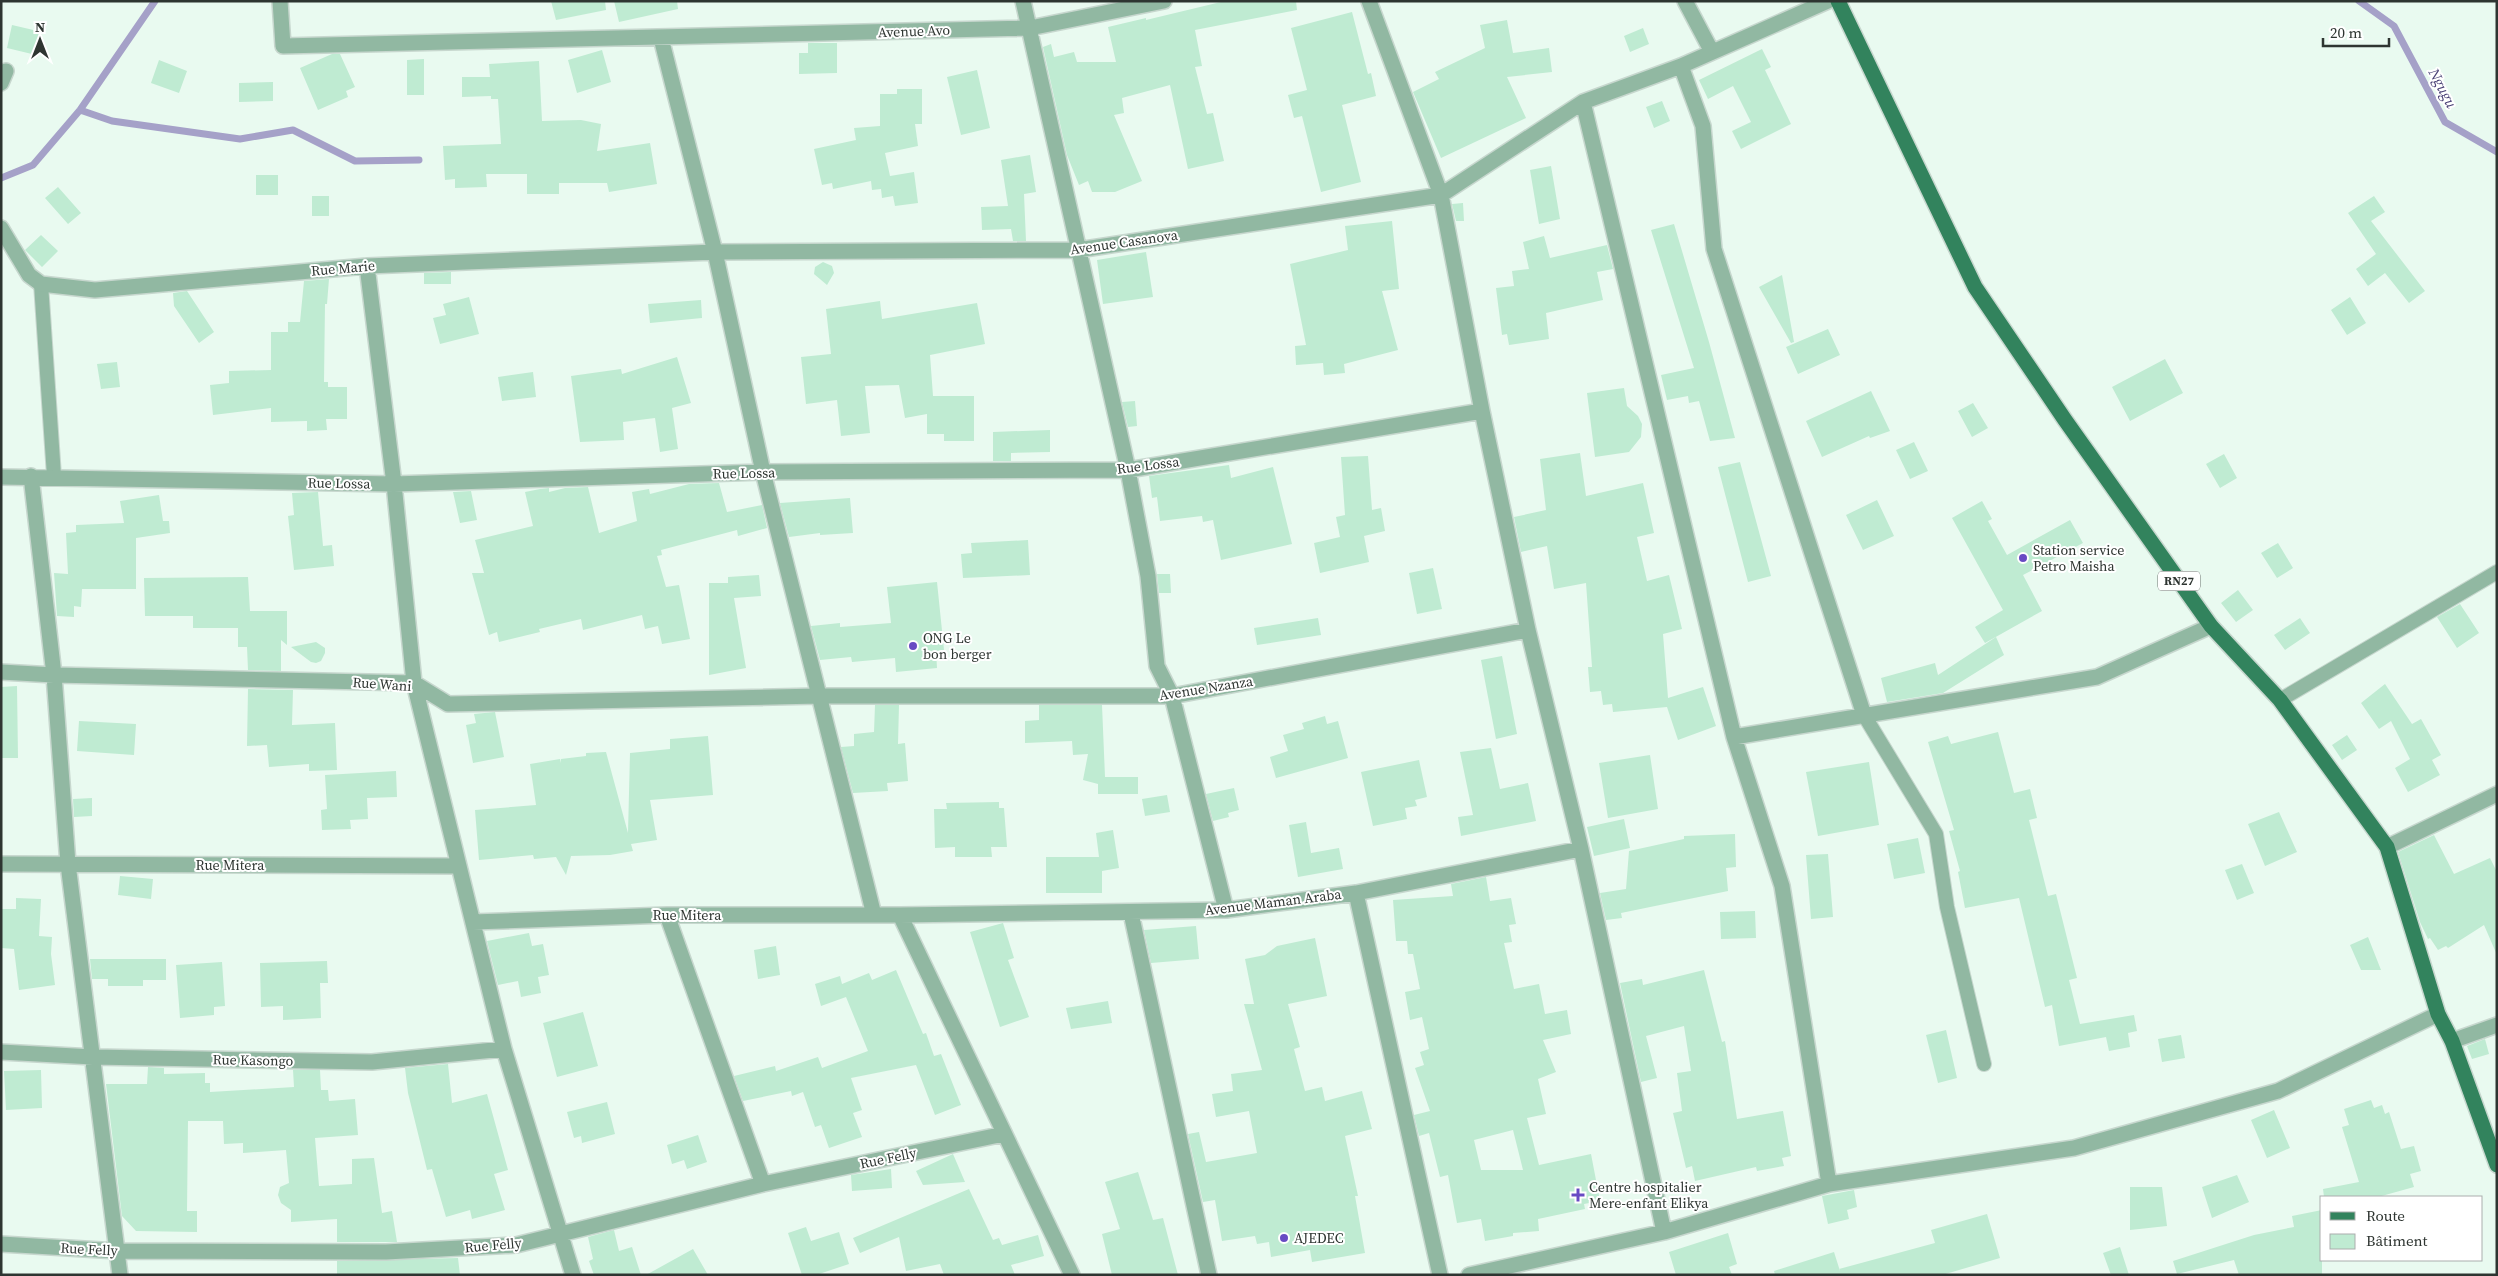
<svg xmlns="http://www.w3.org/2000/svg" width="2498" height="1276" viewBox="0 0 2498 1276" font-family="'Source Serif 4',serif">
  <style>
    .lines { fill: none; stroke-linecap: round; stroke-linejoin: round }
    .stream { stroke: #a5a1c8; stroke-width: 7 }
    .building { fill: #bfebd2; fill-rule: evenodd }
    .lane-casing { stroke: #c7d7ce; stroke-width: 16 }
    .street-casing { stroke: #c7d7ce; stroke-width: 18 }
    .primary-casing { stroke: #c7d7ce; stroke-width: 18 }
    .lane { stroke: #91b8a2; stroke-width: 14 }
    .street { stroke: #91b8a2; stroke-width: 15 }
    .primary { stroke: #32835d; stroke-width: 15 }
    .poi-dot { fill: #684ac3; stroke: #fff; stroke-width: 2 }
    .labels { text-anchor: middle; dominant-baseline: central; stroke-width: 4; stroke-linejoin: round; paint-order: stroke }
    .shield { fill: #fff; stroke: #6d726f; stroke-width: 1 }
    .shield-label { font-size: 12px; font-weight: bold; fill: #2e3531 }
    .street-label { font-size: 14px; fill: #2e3531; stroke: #fff }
    .poi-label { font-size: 14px; fill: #2e3531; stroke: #fff; text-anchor: start }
    .water-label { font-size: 15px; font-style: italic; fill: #4a4175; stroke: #fff }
  </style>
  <rect width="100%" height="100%" fill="#e9faf0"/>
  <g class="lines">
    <path class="stream" d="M2359,1L2394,26L2445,122L2497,152
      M80,110L112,121L240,139L293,130L355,161L419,160
      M1,178L33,165L80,110L155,1"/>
  </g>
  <path class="building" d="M551,1H605L606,10L556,20Z
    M614,1H677L678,9L619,22Z
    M1225,1H1296L1297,10L1195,30L1202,66L1195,67L1207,114L1213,113L1224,161L1188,169L1170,85L1122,98L1124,113L1114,115L1142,181L1115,192H1092L1088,181L1079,185L1067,155L1043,47L1051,44L1054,57L1074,52L1077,62H1116L1108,27L1146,18V20Z
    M1352,12L1368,74L1371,73L1376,96L1342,105L1361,182L1321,192L1302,116L1294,118L1288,95L1307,90L1291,28Z
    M1507,20L1513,53L1549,48L1552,72L1507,77L1526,118L1441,158L1413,92L1439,79L1435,72L1485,48L1480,25Z
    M12,25L42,32L36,55L7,48Z
    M1643,28L1649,44L1630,52L1624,36Z
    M808,43H837V73L799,74V53H808Z
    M1762,49L1771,67L1765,70L1791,124L1741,149L1732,131L1751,122L1733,86L1708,99L1699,80Z
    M602,50L611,82L577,93L568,60Z
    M332,54H340L355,87L346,91L348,97L318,110L300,68Z
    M424,59V95H407V60Z
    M159,60L187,71L179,93L151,83Z
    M539,61L542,121L581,120L601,124L597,151L650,143L657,184L609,192L607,183H559V194H527V174H486L487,187L455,188V179L445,180L443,146L501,144L498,99H491V96L462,97V77H490L489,64Z
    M977,70L990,128L961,135L947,77Z
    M273,82V101L239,102V83Z
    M897,89H922V124H915L918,146L885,153L890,176L914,172L918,203L895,206L893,196L882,198L881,189L872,190L871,181L833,189L832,183L822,185L814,149L856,140L854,128L880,126V94H897Z
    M1662,101L1670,121L1654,128L1646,107Z
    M1030,155L1036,192L1024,194L1026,241H1013L1011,229L982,230L981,207L1008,206L1001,160Z
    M1551,166L1560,219L1539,224L1530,170Z
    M256,175H278V195H256Z
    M58,187L81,213L68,224L45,198Z
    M312,196H329V216H312Z
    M2374,196L2385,212L2371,221L2425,291L2409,303L2385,273L2368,286L2356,269L2376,254L2348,213Z
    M1463,203L1464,221H1456L1452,204Z
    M1392,221L1399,289L1382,291L1398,350L1344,364L1345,373L1324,375L1323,363L1296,365L1295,346L1306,345L1290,264L1348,250L1345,226Z
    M1674,224L1709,342L1735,438L1710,441L1699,401L1689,403L1688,396L1667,400L1661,375L1694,368L1651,230Z
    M41,235L58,251L42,267L25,250Z
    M1544,236L1550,258L1607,245L1613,269L1597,272L1603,300L1546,313L1549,339L1509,345L1507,334L1502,335L1496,288L1514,286L1512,271L1529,269L1523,242Z
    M1146,252L1153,297L1103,304L1097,260Z
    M823,262L832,266L834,273L827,285L814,274L815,267Z
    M451,272V284H424V273Z
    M1782,275L1794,342L1791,343L1759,287Z
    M329,279L327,304H325L324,382H328V387H347V419H326L327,430L307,431V421L271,422V408L213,415L210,385L229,383V371L271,370V332H288V322H300L304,281Z
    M187,291L214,332L199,343L174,306L173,293Z
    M469,297L479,334L440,344L433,318L446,315L443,304Z
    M2350,297L2366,323L2347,335L2331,310Z
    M701,300L702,318L650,323L648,304Z
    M880,301L882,319L977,303L985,344L930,355L933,396H974V441H944V434H927V414L905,418L899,385L865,386L870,433L841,436L837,400L806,404L801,357L831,354L826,309Z
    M1828,329L1840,355L1798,374L1786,347Z
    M677,357L691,403L672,408L678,449L660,452L655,418L623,422L624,440L580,442L571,376L621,369L622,374Z
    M2165,359L2183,393L2130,421L2112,387Z
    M117,362L120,387L101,389L97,364Z
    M533,372L536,397L502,401L498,377Z
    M1624,388L1627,406L1638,416L1642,424L1641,437L1629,452L1595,457L1587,393Z
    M1871,391L1890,431L1870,438L1869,436L1822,457L1806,421Z
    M1135,401L1137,426L1128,427L1122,402Z
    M1973,403L1988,428L1972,437L1958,411Z
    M1050,430V452L1011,453V461H993V432Z
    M1914,442L1928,471L1910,479L1896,450Z
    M1580,453L1586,496L1643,483L1654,533L1637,537L1647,581L1669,575L1682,629L1663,634L1668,698L1703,687L1716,726L1678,740L1667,707L1613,712L1612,704L1603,705L1601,691L1590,692L1588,667H1592L1586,583L1554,589L1547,546L1521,552L1514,517L1546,510L1540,459Z
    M2224,454L2237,478L2220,488L2206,464Z
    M1368,456L1372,510L1381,508L1385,531L1364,536L1369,562L1320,573L1314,543L1340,537L1336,517L1345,515L1341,457Z
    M1740,462L1771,576L1748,582L1718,467Z
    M1229,465L1231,478L1273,467L1292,544L1221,560L1213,520L1203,522L1202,516L1160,521L1157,497L1152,498L1149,476Z
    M719,483L727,512L762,505L767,528L738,536L737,530L661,550L662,555L657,556L666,587L679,585L690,639L662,644L658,626L645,629L642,615L583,630L581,619L539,629L540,632L499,642L497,632L489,635L472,573H484L475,540L533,526L525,492L540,489L549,488V492L565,488L588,487L599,533L637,521L632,492L649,489L650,494L689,484Z
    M471,491L477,520L460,523L453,492Z
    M318,492L323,546L332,545L334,566L294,570L288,516L294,515L292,493Z
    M159,495L163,521H169L170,533L136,538V589H82L81,607L74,606V617L57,616L54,573L68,574L66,533L76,532V525L124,523L120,501Z
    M850,498L853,533L820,535V533L789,537L780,503Z
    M1877,500L1894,536L1863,550L1846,515Z
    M1982,501L1992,519L1988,521L2007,555L2070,520L2083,543L2023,575L2042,611L1985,643L1975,627L2003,610L1952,518Z
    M1028,540L1030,575L963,578L961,554L972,553L971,543Z
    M2278,543L2293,568L2277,578L2261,553Z
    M1433,568L1442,609L1417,614L1409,573Z
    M1157,574H1170L1171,593H1159Z
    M759,575L761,596L734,598L746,668L709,675V583H728V577Z
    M248,577L250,611H287V645L281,640V671L248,670L247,647H238V628H193V616H145L144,578Z
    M937,582L944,650L936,651L937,668L896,672L895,658L852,662L851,657L820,660L811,626L840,623V627L891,623L887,587Z
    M2238,590L2253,610L2236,622L2221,603Z
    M2460,604L2479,633L2457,648L2437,617Z
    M1318,618L1321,635L1257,645L1254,628Z
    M2300,618L2310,633L2285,650L2274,635Z
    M1996,637L2004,655L1943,693L1887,702L1881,678L1935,663L1938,675Z
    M316,642L325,648V653L321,661L316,663L311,662L291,647Z
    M1502,656L1517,734L1496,739L1481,660Z
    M2385,684L2412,724L2421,719L2441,755L2432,760L2440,775L2408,792L2395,768L2410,759L2391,721L2379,729L2361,703Z
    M17,686L18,758H1V687Z
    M248,689L293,690L292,725L335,723L337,770L309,771V764L269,767L267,745L247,746Z
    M875,705H899L898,744L905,743L908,781L887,783L888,791L853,793L841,747L854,746V734L874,732Z
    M1039,705H1102L1105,777H1138V794H1098V784L1083,780L1088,754L1073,755L1072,741L1025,743V721L1039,720Z
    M495,712L504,757L473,763L466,725L476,723L474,714Z
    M1325,716L1327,724L1338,721L1348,758L1276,778L1270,757L1288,751L1283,735L1304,729L1302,723Z
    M79,721L136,724L134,755L77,751Z
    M1998,732L2014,793L2030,789L2037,818L2029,820L2048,896L2056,894L2077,978L2069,980L2080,1024L2134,1015L2137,1031L2128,1033L2130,1047L2109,1051L2106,1037L2059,1046L2052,1005L2045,1007L2019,898L1965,908L1958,872L1960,871L1949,831L1954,830L1928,742L1948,736L1951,744Z
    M2347,735L2357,750L2342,760L2332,745Z
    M708,736L713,795L650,800L657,840L631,844L633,851L610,855L571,856L566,875L556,857L534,859L533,855L479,860L475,810L536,805L530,764L560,759L561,763V759L586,756V753L606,752L628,833L630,753L670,749V739Z
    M1491,748L1500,789L1528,783L1536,821L1461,836L1458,817L1473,815L1460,752Z
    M1650,755L1658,809L1608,818L1599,763Z
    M1419,760L1427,797L1415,800L1417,806L1405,808L1407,819L1373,826L1361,772Z
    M1869,762L1879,825L1818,836L1806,772Z
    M396,771L397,797L367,798L368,819L350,820L351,829L322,830L321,810L327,809L325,775Z
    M1234,788L1239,810L1228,813L1229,817L1213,821L1206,794Z
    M1167,795L1170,812L1145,816L1142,799Z
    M92,798V816L74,817L73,799Z
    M999,802V808H1004L1007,847H991L992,857H955V847L935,848L934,809H947L946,803Z
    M2279,812L2297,852L2265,866L2248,824Z
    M1624,819L1630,848L1594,856L1587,827Z
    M1306,822L1311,853L1339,848L1343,869L1298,877L1289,825Z
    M1113,830L1119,868L1102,871V893H1046V857H1099L1096,833Z
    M1735,834L1736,867L1726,868L1728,891L1621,913L1622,918L1606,920L1600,893L1626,889L1629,851L1684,839V836Z
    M2434,835L2454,874L2490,858L2497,872V955L2484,925L2448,948L2446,946L2438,950L2430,938L2428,939L2420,922L2398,852Z
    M1918,838L1925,873L1894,879L1887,844Z
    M1828,854L1833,917L1811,919L1806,855Z
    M2242,864L2254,893L2237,900L2225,870Z
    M120,876L153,879L151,899L118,895Z
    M1486,877L1490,901L1511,898L1516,924L1509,925L1512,942L1504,943L1514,989L1539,984L1545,1014L1567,1010L1571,1034L1543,1040L1556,1072L1538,1079L1546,1114L1527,1118L1539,1165L1591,1154L1600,1201L1584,1204L1585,1209L1538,1219L1539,1231L1513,1233V1236L1485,1241L1481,1219L1457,1223L1448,1175L1440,1177L1429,1133L1419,1136L1414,1115L1430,1111L1415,1068L1424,1065L1420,1052L1429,1049L1422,1017L1410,1020L1405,992L1420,989L1413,954H1408L1407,941H1396L1393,900L1453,896L1451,884ZM1513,1130L1523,1170H1481L1474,1140Z
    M16,898L41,899L39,936L52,937L51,954L55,985L19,990L14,949L1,948V909H16Z
    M1755,911L1756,938L1721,939L1720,912Z
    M1003,923L1014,958L1008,960L1029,1017L1000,1027L970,932Z
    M1196,926L1199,959L1151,963L1144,930Z
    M529,933L532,946L543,944L549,975L538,977L541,993L521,997L518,981L498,985L487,941Z
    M2368,937L2381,970H2361L2350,945Z
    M1315,938L1327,996L1288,1004L1300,1047L1294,1049L1305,1091L1322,1087L1325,1101L1362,1091L1372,1129L1345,1136L1358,1196H1355L1365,1253L1312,1262L1310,1250L1271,1257L1269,1242L1257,1244L1255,1236L1222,1241L1215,1200L1203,1202L1188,1134L1199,1132L1206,1162L1257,1153L1249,1111L1216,1117L1212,1094L1233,1091L1231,1074L1262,1070L1244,1004H1254L1245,959L1265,955L1277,946Z
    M776,946L780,975L758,979L754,950Z
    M90,959H166V980H143V986H108V979H92Z
    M327,961L328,983H320L321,1018L283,1020V1006L261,1007L260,963Z
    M222,962L225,1006L214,1007V1015L180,1018L176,965Z
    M896,970L923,1034L926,1033L934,1056L941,1054L961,1105L935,1115L916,1065L851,1078L862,1110L853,1113L862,1137L829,1148L821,1125L815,1127L803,1092L792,1096L791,1091L743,1101L734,1076L775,1066L776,1071L818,1057L822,1068L868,1051L846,997L821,1006L815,984L840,976L842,984L869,973L872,980Z
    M1704,970L1722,1042L1725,1041L1737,1119L1783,1111L1791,1156L1782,1158L1784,1166L1757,1171L1756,1167L1695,1181L1692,1166L1686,1168L1673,1113L1682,1111L1677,1073L1691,1071L1684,1026L1646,1036L1657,1078L1641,1082L1620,983L1642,979L1643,985Z
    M1108,1001L1112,1023L1071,1029L1066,1008Z
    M583,1012L598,1066L557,1077L543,1023Z
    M1946,1030L1957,1078L1938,1083L1926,1035Z
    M2181,1035L2185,1058L2162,1062L2158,1039Z
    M2485,1039L2489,1054L2472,1059L2467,1046Z
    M448,1064L452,1103L487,1094L508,1170L494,1174L505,1210L472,1219L470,1210L446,1217L432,1169L427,1170L408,1093L405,1068Z
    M148,1067L164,1068V1074L205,1073V1083H210V1092L294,1087L293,1070H320L321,1090H328L329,1101L355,1099L358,1135L315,1138L319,1186L352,1184V1159L374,1158L382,1213L392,1211L397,1242H337V1219L291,1222V1210L281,1203L278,1195L280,1187L289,1183L286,1150L243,1153V1143L224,1144L223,1121H188L187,1211H197V1232L136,1231L122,1216L106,1084H147Z
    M41,1070L42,1108L6,1110L4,1071Z
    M2371,1100L2374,1108L2382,1105L2385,1114L2389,1112L2401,1149L2414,1146L2421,1171L2410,1174L2414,1187L2378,1197H2324L2323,1189L2359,1182L2342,1127L2349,1125L2344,1109Z
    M607,1102L615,1134L582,1143L581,1136L574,1138L567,1112Z
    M2274,1110L2290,1148L2267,1158L2251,1120Z
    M698,1135L707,1162L687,1169L684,1160L672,1164L667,1145Z
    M953,1154L965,1182L923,1185L916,1171Z
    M891,1169L892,1188L852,1191L851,1175Z
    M1138,1172L1153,1220L1163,1218L1178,1275H1112L1102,1234L1120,1229L1105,1182Z
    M2237,1175L2249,1202L2212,1218L2202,1187Z
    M2130,1187H2162L2167,1226L2130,1230Z
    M969,1189L993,1240L999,1238L1002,1245L1038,1235L1044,1256L1011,1265L1015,1275H944L940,1264L906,1271L899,1237L860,1253L853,1238Z
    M1854,1190L1857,1207L1847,1210L1849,1219L1828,1224L1822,1196Z
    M2322,1210V1275H2239L2234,1260L2177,1274L2173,1261L2254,1235L2294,1227L2292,1216Z
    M1987,1214L2000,1258L1942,1275H1775L1774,1271L1834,1252L1840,1271L1839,1269L1935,1243L1931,1230Z
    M806,1227L811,1241L839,1232L849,1264L816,1275H802L788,1233Z
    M614,1230L619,1251L632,1247L641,1275H594L589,1261L593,1259L588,1237Z
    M1728,1233L1737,1264L1729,1267L1732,1275H1676L1669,1252Z
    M2120,1247L2129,1275H2111L2103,1253Z
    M693,1249L708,1275H646Z
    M458,1258L460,1275H337V1261Z"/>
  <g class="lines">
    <g class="lane-casing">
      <path id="lane" d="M41,284L54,476
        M2280,700L2497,572
        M1864,715L1936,834L1947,907L1984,1064"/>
    </g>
    <g class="street-casing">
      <path id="street" d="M280,1L283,46L1030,28L1164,1
        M1023,1L1128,470L1148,576L1157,666L1172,696L1226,910
        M1369,1L1441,195L1482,411L1528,630L1581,849L1664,1232
        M1685,1L1712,52
        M661,38L715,252L763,472L874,915
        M1681,66L1703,126L1714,249L1864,715
        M1,83L6,71
        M1583,102L1734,737L1782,886L1829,1184
        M1,228L29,275L41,284L95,290L367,266L715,252L1078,250L1441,195L1583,102L1681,66L1828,1
        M367,266L394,484L414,683L504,1049L573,1275
        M31,476L54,675L68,864L120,1275
        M1,477L394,484L763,472L1128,470L1482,411
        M1,672L54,675L414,683L448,704L819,696H1172L1528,630
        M1734,737L2097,677L2211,626
        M2387,847L2497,794
        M1,864L459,866
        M1356,893L1440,1275
        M1131,913L1209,1275
        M667,915L763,1184
        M900,915L1072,1275
        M473,922L667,915H900L1226,910L1356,893L1581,849
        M2452,1041L2497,1025
        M1,1052L93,1057L372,1062L504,1049
        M1,1244L118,1251L386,1252L516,1245L763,1184L1004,1134
        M1469,1275L1664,1232L1829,1184L2074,1148L2278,1091L2438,1014"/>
    </g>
    <g class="primary-casing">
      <path id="primary" d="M1838,1L1975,287L2065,420L2211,626L2280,700L2387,847L2438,1014L2452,1041L2497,1165"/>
    </g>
    <use href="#lane" class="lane"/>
    <use href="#street" class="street"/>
    <use href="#primary" class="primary"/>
  </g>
  <g class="poi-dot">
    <circle cx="2023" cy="558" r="5"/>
    <circle cx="913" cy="646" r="5"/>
    <path d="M1575.5 1187.5h5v5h5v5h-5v5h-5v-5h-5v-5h5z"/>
    <circle cx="1284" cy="1238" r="5"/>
  </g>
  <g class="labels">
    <rect class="shield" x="2158" y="571.5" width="42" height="19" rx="4"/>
    <g class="shield-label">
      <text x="2179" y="581">RN27</text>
    </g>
    <g class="street-label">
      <text transform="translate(914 31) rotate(-2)">Avenue Avo</text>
      <text transform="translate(1124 242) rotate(-8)">Avenue Casanova</text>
      <text transform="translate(343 268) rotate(-5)">Rue Marie</text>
      <text transform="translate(1148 465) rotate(-7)">Rue Lossa</text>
      <text transform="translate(744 473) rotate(-1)">Rue Lossa</text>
      <text transform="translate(339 483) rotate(1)">Rue Lossa</text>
      <text transform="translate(382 684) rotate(4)">Rue Wani</text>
      <text transform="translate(1206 688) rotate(-9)">Avenue Nzanza</text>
      <text x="230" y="865">Rue Mitera</text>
      <text transform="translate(1273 902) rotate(-7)">Avenue Maman Araba</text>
      <text x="687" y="915">Rue Mitera</text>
      <text transform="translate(253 1060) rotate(1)">Rue Kasongo</text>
      <text transform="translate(888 1158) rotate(-12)">Rue Felly</text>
      <text transform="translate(493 1245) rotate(-5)">Rue Felly</text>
      <text transform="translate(89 1249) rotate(3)">Rue Felly</text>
    </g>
    <g class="poi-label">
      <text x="2033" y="550">Station service<tspan x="2033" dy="16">Petro Maisha</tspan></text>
      <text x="923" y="638">ONG Le<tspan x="923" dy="16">bon berger</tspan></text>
      <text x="1589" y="1187">Centre hospitalier<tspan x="1589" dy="16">Mere-enfant Elikya</tspan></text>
      <text x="1294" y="1238">AJEDEC</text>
    </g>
    <g class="water-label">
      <text transform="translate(2443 88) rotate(62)">Ngugu</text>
    </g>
  </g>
  <rect width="2498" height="1276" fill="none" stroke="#2e3531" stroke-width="5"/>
  <rect x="2320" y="1196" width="162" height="65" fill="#ffffff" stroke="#abaead"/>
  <rect x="2330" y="1212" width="25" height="8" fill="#32835d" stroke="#abaead"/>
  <text x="2366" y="1221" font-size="15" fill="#2e3531">Route</text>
  <rect x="2330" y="1234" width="25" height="15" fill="#bfebd2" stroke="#abaead"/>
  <text x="2366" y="1246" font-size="15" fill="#2e3531">Bâtiment</text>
  <g transform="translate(40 40)" stroke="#ffffff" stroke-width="4" paint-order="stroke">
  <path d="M0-4L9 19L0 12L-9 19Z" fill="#2e3531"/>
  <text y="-8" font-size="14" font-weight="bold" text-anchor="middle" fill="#2e3531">N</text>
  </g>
  <path d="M2323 38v8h66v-8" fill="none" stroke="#2e3531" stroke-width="2.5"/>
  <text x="2330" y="38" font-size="15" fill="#2e3531" stroke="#ffffff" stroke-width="4" paint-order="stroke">20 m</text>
</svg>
